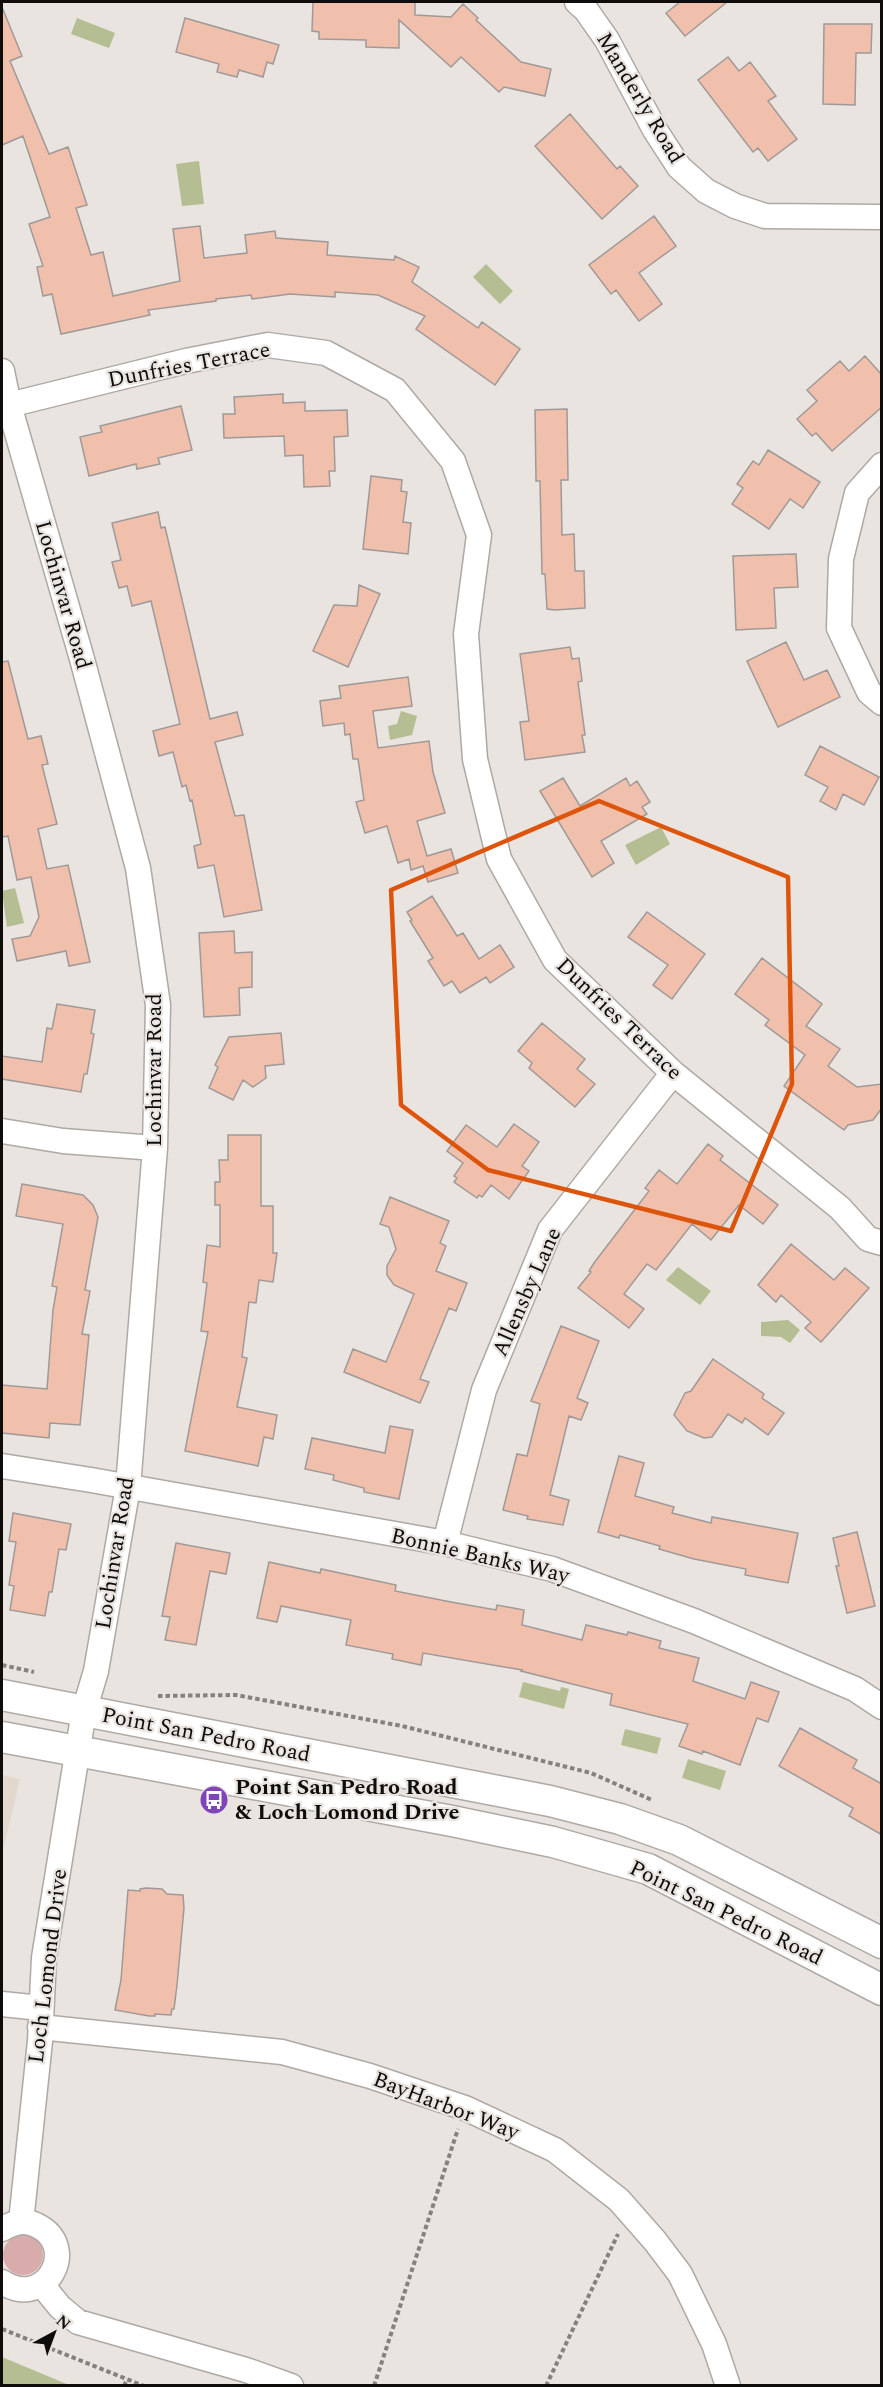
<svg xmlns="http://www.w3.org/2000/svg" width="883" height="2387" viewBox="0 0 883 2387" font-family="Spectral,serif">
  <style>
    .built { fill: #e3d8cd }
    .green { fill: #d9acac }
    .water { fill: #b5be92 }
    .building { fill: #f0c0ad; stroke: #a09997; stroke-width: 1.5 }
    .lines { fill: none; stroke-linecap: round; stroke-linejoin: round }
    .minor-casing { stroke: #aea9a4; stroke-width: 27 }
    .major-casing { stroke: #aea9a4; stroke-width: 33 }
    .path { stroke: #85817e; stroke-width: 4; stroke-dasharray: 4.5 3; stroke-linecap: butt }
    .minor { stroke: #fff; stroke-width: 24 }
    .major { stroke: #fff; stroke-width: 30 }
    .marked { fill: none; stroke: #dd550c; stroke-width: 4.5; stroke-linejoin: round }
    .labels { text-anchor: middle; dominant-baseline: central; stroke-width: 4.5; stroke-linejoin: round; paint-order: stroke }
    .street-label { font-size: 22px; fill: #0e0d0b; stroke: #e9e4df }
    .poi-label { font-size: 22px; font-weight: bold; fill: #0e0d0b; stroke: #e9e4df; text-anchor: start }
  </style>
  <rect width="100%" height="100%" fill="#e9e4df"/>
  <path class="built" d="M2,1775L20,1779L2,1854Z"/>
  <path class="green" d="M3 2255a20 20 0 1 1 40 0a20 20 0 1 1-40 0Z"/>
  <path class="water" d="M77,18L115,33L109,48L71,34Z
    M199,161L204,204L182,206L176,164Z
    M486,264L513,291L500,304L473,277Z
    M401,711L417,716L412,735L390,740L388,726L397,724Z
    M661,827L670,844L636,865L625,845Z
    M15,888L24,923L7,927L2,891Z
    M678,1267L711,1291L700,1305L666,1280Z
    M788,1320L800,1330L790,1343L781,1337L761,1336V1322Z
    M523,1682L560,1691L561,1687L569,1689L564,1709L519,1697Z
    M625,1729L661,1738L657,1754L621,1745Z
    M688,1759L726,1771L720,1790L682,1778Z
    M2,2357L69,2385H2Z"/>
  <path class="building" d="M313,2H415V15L451,17L463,4L478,18L476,20L521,62L551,69L545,96L504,87L499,92L461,57L451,67L399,20V48L366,47V40L319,39V32L312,31Z
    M680,2H727L685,36L666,13Z
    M2,7L22,56L10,61L49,154L68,147L87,205L76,208L91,255L103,252L113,296L180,281L173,229L200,226L204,258L247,253L245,235L275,231L276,238L328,242L327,255L394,260L395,256L419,267L412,282L478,328L482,322L520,349L495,385L416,329L425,316L378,295L335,292V297L290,294L252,299L251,295L216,299V301L148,310L150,315L61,334L52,294L43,296L37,267L43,266L29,224L50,217L23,136L2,145Z
    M185,18L279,45L273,64L267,62L263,77L239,70L237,77L217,72L219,64L176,52Z
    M824,24H872L871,53H856L855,105L823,104Z
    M728,57L739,71L750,62L776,96L768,101L797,139L768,161L758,148L753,152L698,80Z
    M570,114L617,169L620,166L638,186L602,219L535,146Z
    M654,216L676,246L639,273L662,304L639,321L616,290L611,294L589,265Z
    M865,356L882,375V407L832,451L816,433L812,436L797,419L817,401L807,390L840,361L849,371Z
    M283,394V403L305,402V411L347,410L348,436L334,437L335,471H329L330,486L304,487L303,455L285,456L284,436L224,438L223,414H235L234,397Z
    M181,406L192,450L158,458L160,464L137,469L136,464L89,476L80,437L102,432L100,426Z
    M567,409L568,480H561L562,535L574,534L575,571H584L585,608L555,610L547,609L545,574H542L540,481H536L535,410Z
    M768,450L820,482L803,508L790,499L769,529L732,504L743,488L737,484L753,461L759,465Z
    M371,476L402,480L401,491L407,492L403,522L411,523L408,554L363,549Z
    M158,512L161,528L165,527L210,719L237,712L243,735L215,742L235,816L244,815L262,910L224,917L214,865L198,868L194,846L201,844L192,800L190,801L186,785L182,787L173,752L159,756L153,731L180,724L151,601L132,606L127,586L119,588L112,562L121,560L112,523Z
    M796,554L798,587L774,588L776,628L736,630L733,556Z
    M359,585L380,594L348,667L313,651L334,605L357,606Z
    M786,642L804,680L827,670L840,697L778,727L747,661Z
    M570,647L572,659L579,658L582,681L578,682L585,735H582L585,752L525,760L520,722L529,721L520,654Z
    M8,661L28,739L41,736L48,764L42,765L57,824L38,829L47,869L68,865L90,962L69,966L66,951L17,961L12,939L30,936L39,917L31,877L17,880L8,836L2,837V662Z
    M408,677L412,706L373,711L378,748L429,741L433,772L445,813L417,821L427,856L451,849L458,873L428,882L423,866L411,870L409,859L398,863L387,826L365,833L356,802L364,800L358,759H353L350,734L345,735L344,723L323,726L320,701L341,698L339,686Z
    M820,746L879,777L864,805L843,794L836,810L820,801L828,787L805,775Z
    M563,778L580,806L626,778L630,786L637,781L650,802L642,807L647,814L601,841L614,863L592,877L540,791Z
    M432,896L457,936L463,933L479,959L500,945L514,967L490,983L486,977L460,993L452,981L444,986L428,961L433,958L410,921L412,920L407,912Z
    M647,912L705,954L672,999L653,985L668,965L628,937Z
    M234,931L235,953L252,952V987L239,988L240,1015L204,1017L199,933Z
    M762,958L822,1004L806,1026L840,1049L828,1066L857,1087L882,1084V1108L873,1120L848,1125L844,1130L784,1086L805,1055L765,1025L769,1020L735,994Z
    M57,1004L95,1010L91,1033L94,1034L87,1074H84L81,1092L2,1079V1056L42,1062L47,1028L52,1029Z
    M542,1023L585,1059L577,1069L595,1084L575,1107L529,1068L532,1063L518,1051Z
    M281,1033L284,1064L265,1066L266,1078L253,1087L243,1080L233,1100L209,1088L218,1067L215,1065L229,1037Z
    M514,1124L539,1142L522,1166L529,1171L509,1199L491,1185L482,1197L479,1195L477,1198L454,1182L457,1178L454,1176L463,1163L447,1151L466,1125L497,1147Z
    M228,1135H261V1206H273V1253H277L273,1282L259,1280L256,1303L249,1302L242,1357L247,1358L237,1407L277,1415L273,1439L264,1437L258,1466L185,1451L208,1332L201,1331L207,1283L203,1282L207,1245L220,1247V1205H215V1182H220L219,1160H228Z
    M708,1144L723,1156L720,1160L778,1205L763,1224L739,1205L711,1240L692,1224L656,1270L647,1264L624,1294L644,1309L629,1328L578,1288L591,1272L589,1271L594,1263L649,1191L645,1188L659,1170L677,1184Z
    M22,1184L83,1195L93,1205L98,1217L85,1290L90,1291L82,1334L89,1335L80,1425L50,1423L49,1438L2,1433V1385L47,1389L53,1310L57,1287L52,1286L63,1224L16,1216Z
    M390,1197L449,1221L440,1243L446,1246L436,1271L467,1283L456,1311L449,1308L420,1379L429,1382L420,1403L344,1372L353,1349L386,1362L414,1294L394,1285L387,1275V1266L396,1249L389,1227L380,1224Z
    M791,1244L834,1280L845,1268L869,1288L821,1342L805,1328L811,1322L781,1295L776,1302L758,1285Z
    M561,1326L599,1341L577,1398L588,1403L581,1420L569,1416L550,1495L569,1500L563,1525L527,1519L528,1516L503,1510L517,1454L527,1456L540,1404L531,1401Z
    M713,1359L764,1394L762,1398L784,1413L768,1435L745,1418L742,1423L728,1414L712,1437L704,1438L687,1431L674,1415L685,1393L691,1391Z
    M390,1426L413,1430L399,1499L364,1492V1488L333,1480L334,1475L305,1469L312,1438L385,1453Z
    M619,1456L644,1463L635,1496L674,1507L672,1513L711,1523L712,1517L798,1533L788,1583L745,1575L746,1569L694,1559L659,1549L660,1546L620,1535L619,1538L598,1532Z
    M13,1513L71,1524L66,1550L59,1549L52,1592H49L45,1616L10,1610L14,1586L9,1585L16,1542L9,1541Z
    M857,1532L875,1606L847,1613L836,1566H839L833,1538Z
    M176,1543L230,1553L226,1574L210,1571L196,1645L165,1640L170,1617L162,1616Z
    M269,1562L320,1573L321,1569L396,1585L395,1591L451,1602L496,1610L497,1605L524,1610L522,1625L582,1640L586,1625L627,1635L628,1632L661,1641L659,1648L699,1658L693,1681L745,1699L751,1682L779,1692L768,1722L757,1718L740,1765L703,1751L702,1754L679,1746L688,1724L610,1705L612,1694L521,1671L522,1670L423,1653L421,1665L392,1659L393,1654L346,1645L351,1620L281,1606L277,1622L257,1618Z
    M800,1728L857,1760L853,1768L882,1784V1835L849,1816L853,1808L779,1766Z
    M146,1888L162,1889L167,1894L183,1895L184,1908L177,1985L174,2009H172L171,2015L155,2014V2016H149L115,2010L121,1980L128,1890L140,1891V1889Z"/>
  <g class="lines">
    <g class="minor-casing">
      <path id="minor" d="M577,2L586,10L607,40L655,130L679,167L706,191L735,206L765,216L882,217
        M2,371L9,405L82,659L138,868L158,1005L155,1148L128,1487L96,1671L84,1711L44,1958L40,2041L21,2222
        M9,405L186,361L268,345L326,353L395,390L453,461L479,535L466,634L475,759L499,859L555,960L673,1073L840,1208L868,1239L882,1243
        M882,465L857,493L841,559L839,628L869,692L882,703
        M2,1131L63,1141L155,1148
        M2,1466L91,1480L445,1543L552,1569L694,1621L855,1689L882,1707
        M445,1543L484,1390L550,1230L673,1073
        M2,2004L41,2008
        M40,2027L282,2052L370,2076L465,2108L555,2150L619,2200L655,2241L680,2274L714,2344L728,2386
        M2,2229C13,2223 24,2219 36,2225C81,2246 46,2311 2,2282
        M42,2285L60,2307L78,2322L246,2370L291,2386"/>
    </g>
    <g class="major-casing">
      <path id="major" d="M2,1695L550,1801L620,1819L679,1840L882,1943
        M2,1737L452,1821L553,1842L648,1869L882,1990"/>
    </g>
    <path class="path" d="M2,1665L34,1672
      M158,1696L236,1695L402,1726L591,1773L652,1800
      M2,2329L144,2386
      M124,2386L127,2379
      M374,2386L458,2129
      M546,2386L618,2234"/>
    <use href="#minor" class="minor"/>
    <use href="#major" class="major"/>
  </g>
  <path class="marked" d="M599,801L788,877L792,1084L731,1231L488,1170L401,1105L391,890Z"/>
  <defs>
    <g id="bus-disc" transform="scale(1.5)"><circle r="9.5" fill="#8044ba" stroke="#e9e4df"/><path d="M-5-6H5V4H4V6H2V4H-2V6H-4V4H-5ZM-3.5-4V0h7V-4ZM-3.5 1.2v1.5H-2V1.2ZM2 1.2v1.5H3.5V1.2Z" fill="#fff"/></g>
  </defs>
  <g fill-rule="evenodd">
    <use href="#bus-disc" x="214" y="1800"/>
  </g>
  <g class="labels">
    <g class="street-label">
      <text transform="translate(640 98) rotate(59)">Manderly Road</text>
      <text transform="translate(189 365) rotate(-11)">Dunfries Terrace</text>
      <text transform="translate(63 595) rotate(74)">Lochinvar Road</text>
      <text transform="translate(619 1019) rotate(44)">Dunfries Terrace</text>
      <text transform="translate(154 1070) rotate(-90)">Lochinvar Road</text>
      <text transform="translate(527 1292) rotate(-66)">Allensby Lane</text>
      <text transform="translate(115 1553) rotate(-81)">Lochinvar Road</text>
      <text transform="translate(480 1556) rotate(13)">Bonnie Banks Way</text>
      <text transform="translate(206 1735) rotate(11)">Point San Pedro Road</text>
      <text transform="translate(726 1913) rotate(26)">Point San Pedro Road</text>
      <text transform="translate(48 1966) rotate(-83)">Loch Lomond Drive</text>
      <text transform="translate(446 2106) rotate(21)">BayHarbor Way</text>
    </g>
    <g class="poi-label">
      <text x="235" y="1787">Point San Pedro Road<tspan x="235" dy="25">&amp; Loch Lomond Drive</tspan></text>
    </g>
  </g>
  <rect width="883" height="2387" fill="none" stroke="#0e0d0b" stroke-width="6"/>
  <g transform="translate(54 2333) rotate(41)" stroke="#e9e4df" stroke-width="4.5" paint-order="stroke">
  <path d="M0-4.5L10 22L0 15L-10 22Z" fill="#0e0d0b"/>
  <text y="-9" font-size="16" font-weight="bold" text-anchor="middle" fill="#0e0d0b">N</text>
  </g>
</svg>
